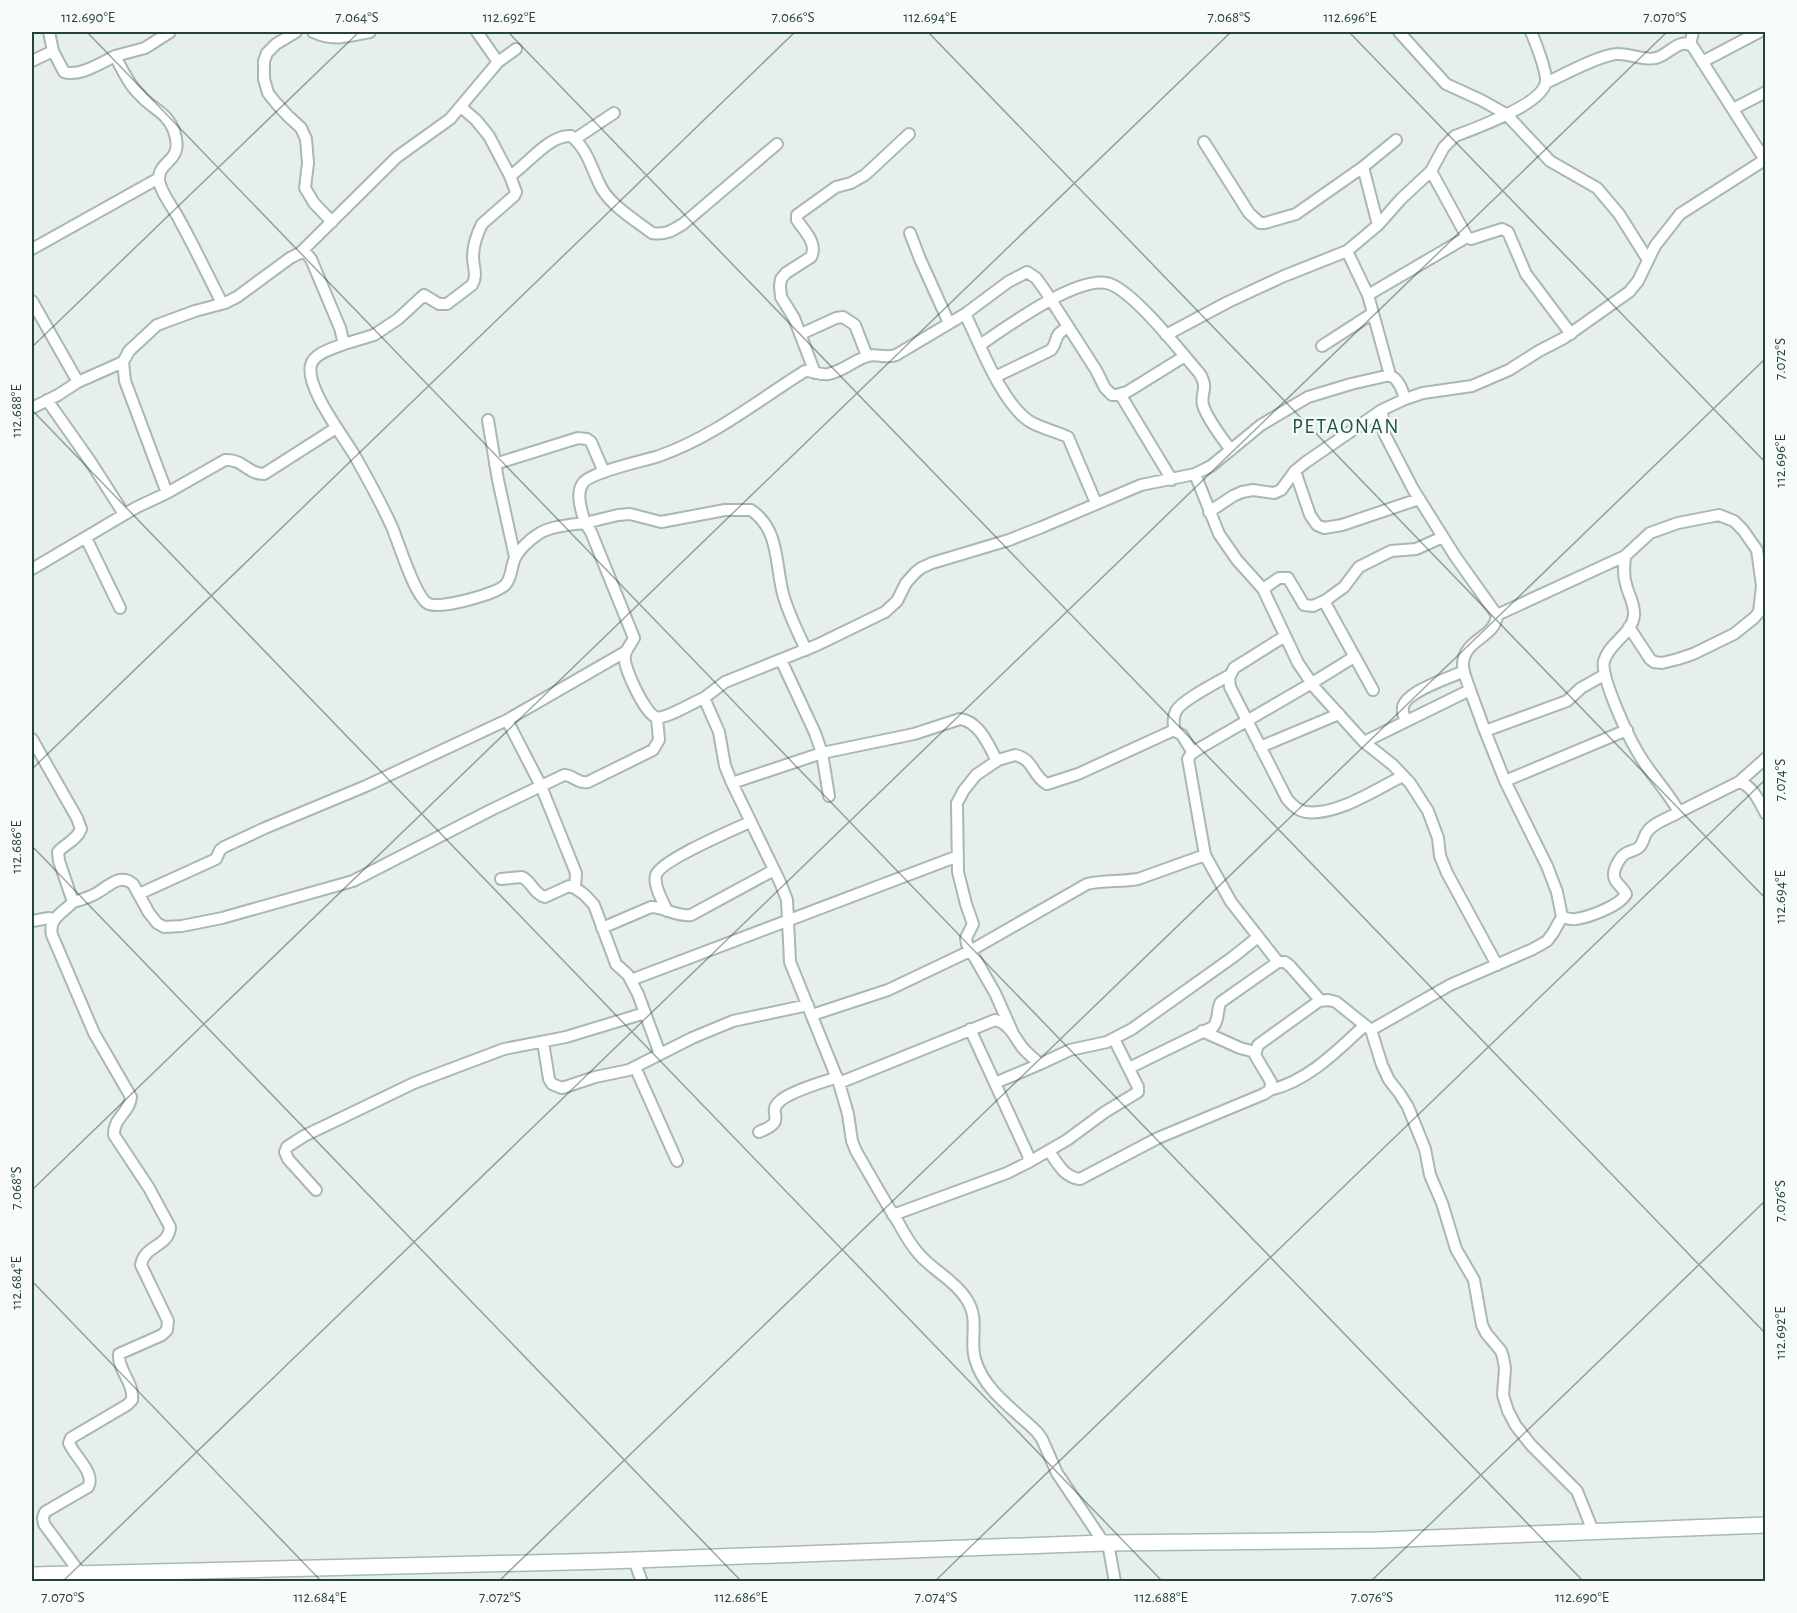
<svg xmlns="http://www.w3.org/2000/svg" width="1797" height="1613" viewBox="0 0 1797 1613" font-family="'Alegreya Sans',sans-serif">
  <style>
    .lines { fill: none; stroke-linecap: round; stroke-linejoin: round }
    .minor-casing { stroke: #a8b8b2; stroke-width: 14 }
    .secondary-casing { stroke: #a4bbb3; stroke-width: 18 }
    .minor { stroke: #fff; stroke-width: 10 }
    .secondary { stroke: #fff; stroke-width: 15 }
    .ticks { fill: none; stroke: #24423a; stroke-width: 1.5; stroke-opacity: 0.45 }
    .labels { text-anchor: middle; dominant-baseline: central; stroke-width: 4.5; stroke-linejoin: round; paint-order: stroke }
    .quarter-label { font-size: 21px; letter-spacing: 1.5px; fill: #1f5548; stroke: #f7fbf9 }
    .neatline { fill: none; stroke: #24423a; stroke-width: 2 }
    .ticks-label { font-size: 15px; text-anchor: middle; fill: #24423a }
  </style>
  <rect width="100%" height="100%" fill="#e6efeb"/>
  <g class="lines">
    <g class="minor-casing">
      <path id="minor" d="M49,32L53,51L64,72C79,77 101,63 115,56C122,69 129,85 140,95C152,109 167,112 174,131C185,163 158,159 159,180C160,192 175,210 180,221C195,248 208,276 222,303
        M296,32L276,44L267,53L264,61V79L268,93L276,103L288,116L301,128L306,139L308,163L305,188L314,203L332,222
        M313,32C334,42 348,36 370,32
        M477,32L498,62
        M1399,32L1446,84L1481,100L1506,114L1550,161L1597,188L1619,214L1648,260
        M1690,45L1693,32
        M115,56L145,48L170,32
        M32,61L53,51
        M1702,62L1759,32
        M1546,83C1563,75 1603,53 1619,54C1631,54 1645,61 1656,58C1669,55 1680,36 1693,47L1765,160
        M1733,109L1766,92
        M575,139L614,113
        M1204,142L1249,213L1260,223H1265L1296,214L1363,167L1396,140
        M1363,167L1378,225
        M1431,171L1467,237L1471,239L1502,229L1508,232L1526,274L1571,334
        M510,176C527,165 550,134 571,136C588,149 592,171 602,189C613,207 635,220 652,233C665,235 672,231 683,224L777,144
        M910,233L920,259L949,323
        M32,249L159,178
        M1347,251L1368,295L1390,375
        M300,253L397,157L450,119L498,62L516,49
        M1368,295L1467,237
        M32,301L78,382
        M965,314L1008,282L1027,272L1036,278L1044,289L1096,370L1105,388L1112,395H1116L1127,392L1185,356
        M801,334L836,318L843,317L855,325L867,356
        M1166,335L1228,302L1284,276L1347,251L1378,225L1401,199L1431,171L1444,147L1455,136C1476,128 1544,104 1546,81C1547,72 1535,41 1531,32
        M344,344L374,335L398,319L424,295L439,304H447L472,285C478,275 473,267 473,257C473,246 477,234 482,224L514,196L516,192L510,176L489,136L476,120L461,107
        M980,345C1005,328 1080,273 1110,284C1135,293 1181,352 1200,374C1209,390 1200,392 1203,405C1207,419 1222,438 1231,450
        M1322,346L1373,313
        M815,373L794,318L781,297L780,286L781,279L786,273L811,257C818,243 804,231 797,220V215L836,187L851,183L865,175L909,134
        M995,377L1051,350C1060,339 1051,337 1068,327
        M1120,394L1172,480
        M1405,399L1382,410L1384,433L1413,489L1455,556L1497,615C1496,638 1462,639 1463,666C1463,673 1468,683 1470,690
        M47,400L90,461L124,514
        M32,408L58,395L78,382L123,362
        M488,420L498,480L515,557
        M495,464L578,438L587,439L591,442L604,472
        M1295,471L1310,515L1317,525L1324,528L1342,525L1419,499
        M1195,474L1219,534L1237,560L1263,589L1298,663L1315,688L1364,742L1393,765L1410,783L1428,811L1438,838L1440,856L1447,873L1497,965
        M167,493L125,381L123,362L129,351L157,325L195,311L225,303L237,297L290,258L300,253H306L311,259L340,328L344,344C334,348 314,353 311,365C305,388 345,438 356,458C369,481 381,503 392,527C398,541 416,600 429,604C441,609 498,594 506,584C512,577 511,566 515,558C519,550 529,540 537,535C549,526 570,525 585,523L591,532L634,638C632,643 626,649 625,655C622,665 645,714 656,717C665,720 693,702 704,698
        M1209,512L1233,496L1242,492L1253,490L1274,493L1281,490L1295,471L1306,462L1382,410
        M86,538L120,608
        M32,569L137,507L167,493L225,460C244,459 247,474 264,474L336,428
        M1263,589L1279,578H1288L1304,605L1313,606L1326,600L1344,587L1359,567L1391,551L1416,549L1443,537
        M1324,601L1373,690
        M1497,615L1625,556
        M1285,636L1234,668L1229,678L1230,687L1287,799C1292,805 1298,811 1306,812C1337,816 1376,789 1403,776
        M806,650C798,632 788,613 783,594C775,564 780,530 751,510H725L661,522L630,514L618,515L585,523C582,512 575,494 583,483C591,472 643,461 659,456C713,437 757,401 805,371C813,370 820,376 828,374C842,372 854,360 868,356C878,353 883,359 896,355L965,314C980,344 1001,402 1029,421C1040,428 1055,431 1068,437L1096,503
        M781,660L815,733L822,753L829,796
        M507,720L541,786L576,873L575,888
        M1406,721C1404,717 1402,713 1403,707C1406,691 1450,678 1464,671
        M1175,731C1173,724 1173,717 1176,711C1182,700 1218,682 1230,675
        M32,739L77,818L81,829C76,841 66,843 58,852L59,861L73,902C81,900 90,897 97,893C109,886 120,873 133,884L149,913L157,923L164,927L182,926L222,918L353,881L491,810L564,775C574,775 577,784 588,782L653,750L659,740L657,718
        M1364,742L1470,690L1485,731L1567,701L1581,688L1604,675
        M1260,747L1339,714
        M1505,781L1627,730
        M1739,782L1766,758
        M732,783L822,753L914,734L960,719C979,721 989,746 997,761
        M1679,812L1739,782C1753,786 1759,801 1766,814
        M501,879L522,877C532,882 534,894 545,897L569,886C580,889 587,897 594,905L616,964L628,975L638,994L660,1054
        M139,894L216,859L220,850L224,847L265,828L366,786L507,720L625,652
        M73,902C63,913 48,918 52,935L94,1033L131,1097C130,1112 113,1118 114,1135L149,1188L170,1227C169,1247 144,1245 141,1265L168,1321L167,1330L162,1335L119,1354C118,1371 134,1382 132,1400L127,1405L71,1438L69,1443C74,1456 96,1473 88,1487L45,1512L43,1518L44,1524L80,1573
        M667,911C663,901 653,886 656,875C661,860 733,830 750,822
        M1562,917C1566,918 1571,920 1576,919C1589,917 1620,906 1626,894C1623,887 1613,882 1614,874C1614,868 1620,857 1625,854C1629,851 1634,851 1638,848C1644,844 1643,837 1647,832C1654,822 1670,818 1679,812C1667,790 1649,773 1637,751C1628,736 1600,676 1604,661C1609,643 1633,633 1634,615C1635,604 1628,594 1626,584C1623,575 1624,566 1625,556L1650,533L1678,523L1719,515L1734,521L1743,530L1757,550L1762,586L1759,612L1754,618L1734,634L1693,654L1678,659L1662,663L1654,662L1650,659L1629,627
        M32,921L49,918L54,919
        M602,928L651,907C665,907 676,917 691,915L774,870
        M1278,962H1285L1290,966L1321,1001
        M631,980L958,856
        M812,1015L888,990L970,951L1087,884C1104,880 1121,882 1138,879L1205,855
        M1371,1030L1450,985L1533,949L1547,941L1553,933L1562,917L1557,892L1547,866L1505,781L1485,731
        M1012,1031L995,993L967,944L966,938L973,924L966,904L958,872L957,803L964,790L976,775L998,760L1015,755C1034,759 1032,776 1047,784L1078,774L1172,731H1175L1182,735L1193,753
        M1202,1031L1240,1048L1255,1052
        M543,1042L549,1079L552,1084L562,1088L595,1077L629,1070L692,1038L733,1021L808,1005
        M635,1067L677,1161
        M1129,1068L1213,1027C1220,1019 1216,1010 1221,1002L1278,962L1231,902L1205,855L1188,759L1191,754L1200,748L1312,683L1354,657
        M839,1083L995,1020C1009,1023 1014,1036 1022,1047C1027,1053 1033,1058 1040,1064L1070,1050L1107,1042L1132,1029L1233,957L1258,937
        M995,1083L1040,1064
        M1270,1090C1308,1081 1337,1051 1365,1025
        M759,1132C790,1120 765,1114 780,1101C791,1091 821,1083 837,1077
        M1049,1151C1058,1164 1064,1177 1080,1179L1158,1138L1264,1094L1270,1090L1271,1082L1255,1055L1258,1045L1319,1001L1328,1000L1336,1002L1371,1030L1382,1065L1389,1080L1400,1094L1408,1107L1425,1149L1430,1175L1442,1203L1456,1249L1474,1280L1482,1325L1486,1333L1501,1351L1503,1357L1505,1368L1503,1395L1508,1411L1516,1426L1531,1445L1577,1491L1593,1531
        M1029,1162L1067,1140L1105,1112L1138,1092V1087L1114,1039
        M316,1190L288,1159L285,1152L287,1147L304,1136L414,1083L504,1049L566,1037L645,1013
        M893,1215L1007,1173L1029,1162L1028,1155L970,1029
        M1104,1543L1057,1473L1042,1439L1037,1432C1015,1410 984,1391 975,1359C969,1337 981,1319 965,1297C953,1279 932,1270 918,1253C910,1244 904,1233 898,1222C883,1199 870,1175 856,1151L852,1141L848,1114L839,1083L790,962L787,900L780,882L732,783L725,766L719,732L704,698L725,682L817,645L885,612L897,601L906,583L915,573L921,568L932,563L1009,540L1042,527L1141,485L1195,474L1211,466L1261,425L1308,397L1351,384L1390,375C1399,380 1402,389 1405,399L1423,393L1472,386L1509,370L1539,351L1564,338L1629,292L1638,281L1655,246L1680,214L1766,159
        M1108,1543L1115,1582
        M634,1560L642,1582"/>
    </g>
    <g class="secondary-casing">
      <path id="secondary" d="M32,1575L607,1561L1104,1543L1377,1540L1766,1525"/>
    </g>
    <use href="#minor" class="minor"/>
    <use href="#secondary" class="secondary"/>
  </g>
  <path class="ticks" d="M87,32L1584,1582M508,32L1766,1334M928,32L1766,899M1349,32L1766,463M32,347L359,32M32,410L1163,1582M32,769L795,32M32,846L742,1582M32,1190L1231,32M32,1281L322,1582M62,1582L1667,32M498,1582L1766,358M934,1582L1766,779M1370,1582L1766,1200"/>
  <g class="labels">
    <g class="quarter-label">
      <text x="1346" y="426">PETAONAN</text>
    </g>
  </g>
  <rect width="1797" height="1613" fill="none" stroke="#f7fbf9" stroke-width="66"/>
  <rect x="33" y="33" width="1731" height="1547" class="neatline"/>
  <g class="ticks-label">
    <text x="88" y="22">112.690°E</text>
    <text x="357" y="22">7.064°S</text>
    <text x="509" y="22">112.692°E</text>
    <text x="793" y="22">7.066°S</text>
    <text x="930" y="22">112.694°E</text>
    <text x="1229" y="22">7.068°S</text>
    <text x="1350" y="22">112.696°E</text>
    <text x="1665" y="22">7.070°S</text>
    <text transform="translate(1780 359) rotate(-90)" y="5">7.072°S</text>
    <text transform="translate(16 411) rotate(-90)" y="5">112.688°E</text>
    <text transform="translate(1780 461) rotate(-90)" y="5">112.696°E</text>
    <text transform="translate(1780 780) rotate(-90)" y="5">7.074°S</text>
    <text transform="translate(16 847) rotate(-90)" y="5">112.686°E</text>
    <text transform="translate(1780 897) rotate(-90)" y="5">112.694°E</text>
    <text transform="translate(16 1188) rotate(-90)" y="5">7.068°S</text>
    <text transform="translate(1780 1201) rotate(-90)" y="5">7.076°S</text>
    <text transform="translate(16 1283) rotate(-90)" y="5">112.684°E</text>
    <text transform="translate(1780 1333) rotate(-90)" y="5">112.692°E</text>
    <text x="63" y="1602">7.070°S</text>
    <text x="320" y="1602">112.684°E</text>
    <text x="500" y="1602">7.072°S</text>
    <text x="741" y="1602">112.686°E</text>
    <text x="936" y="1602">7.074°S</text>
    <text x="1161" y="1602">112.688°E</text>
    <text x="1372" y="1602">7.076°S</text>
    <text x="1582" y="1602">112.690°E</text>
  </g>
</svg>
